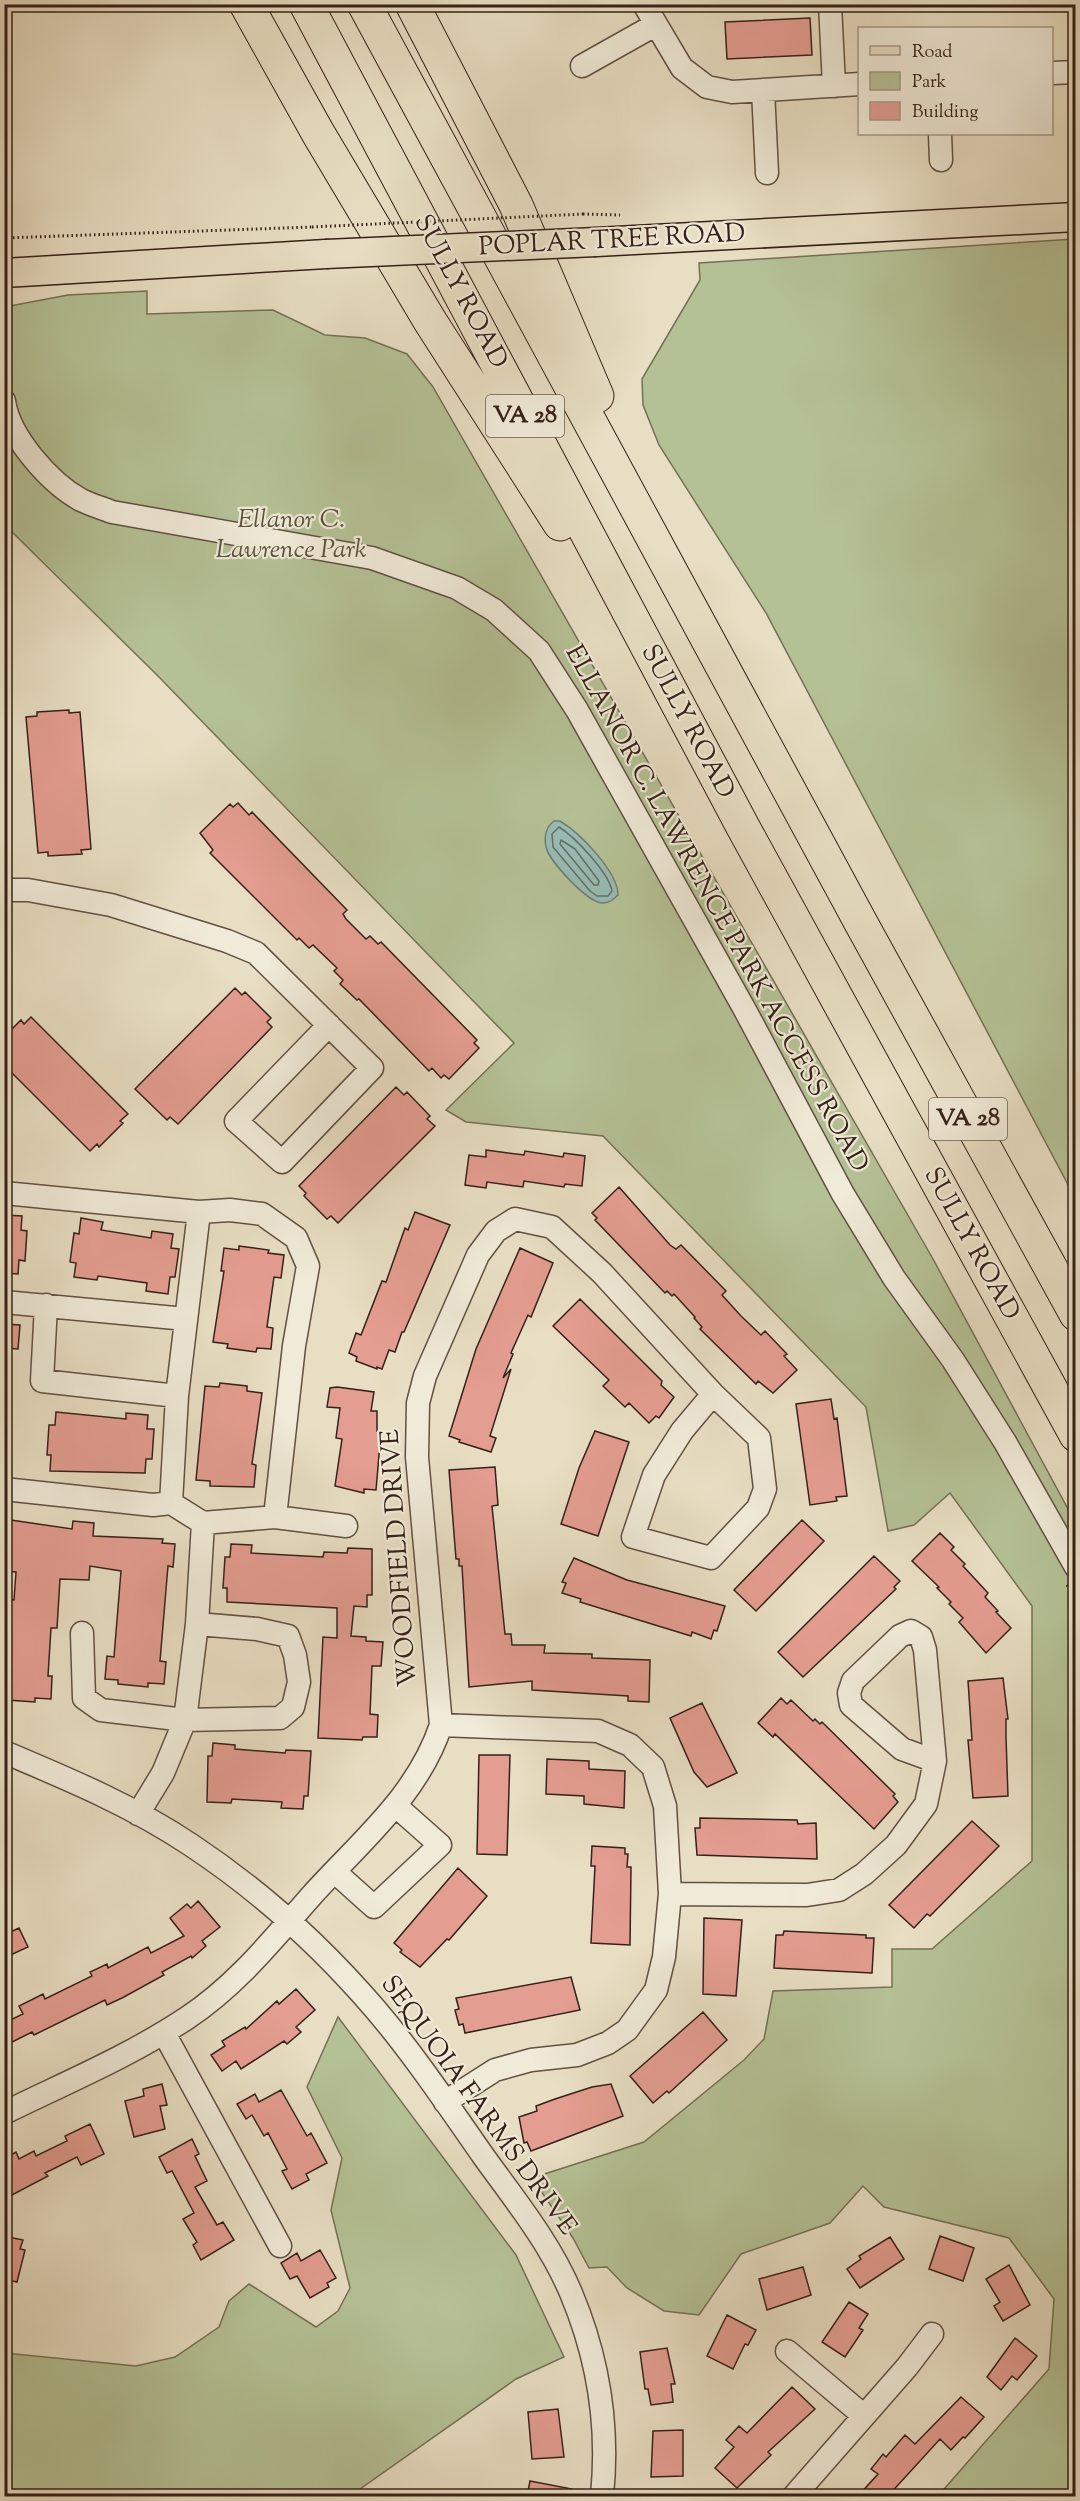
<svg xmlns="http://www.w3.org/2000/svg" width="1080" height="2501" viewBox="0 0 1080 2501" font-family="'Sorts Mill Goudy',serif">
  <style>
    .green { fill: #b4c195; stroke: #757056; stroke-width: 1.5 }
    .water { fill: #97bcb5; stroke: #707e76; stroke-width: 1.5 }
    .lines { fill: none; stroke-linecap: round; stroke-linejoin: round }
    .shore { stroke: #666e66; stroke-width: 1.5 }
    .building { fill: #e49d91; stroke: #362018; stroke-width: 1.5 }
    .minor-casing { stroke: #625043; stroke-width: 25 }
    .major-casing { stroke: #362018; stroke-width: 31 }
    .highway-casing { stroke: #362018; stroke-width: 35 }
    .path { stroke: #362018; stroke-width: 3; stroke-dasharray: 1.5 3; stroke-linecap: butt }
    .minor { stroke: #f0ead8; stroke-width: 22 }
    .major { stroke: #e8dec3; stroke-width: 28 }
    .highway { stroke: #e8dec3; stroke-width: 33 }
    .major-bridge-casing { stroke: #362018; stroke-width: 31; stroke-linecap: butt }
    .path-bridge { stroke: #362018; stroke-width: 3; stroke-dasharray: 1.5 3; stroke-linecap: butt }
    .major-bridge { stroke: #e8dec3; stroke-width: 28 }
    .labels { text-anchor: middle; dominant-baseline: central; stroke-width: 4.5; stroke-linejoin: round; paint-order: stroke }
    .shield { fill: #f0ead8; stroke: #6e5d52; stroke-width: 1.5 }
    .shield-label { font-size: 24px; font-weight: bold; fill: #362018 }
    .street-label { font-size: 26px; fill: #362018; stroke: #f0ead8 }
    .park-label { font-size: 26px; font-style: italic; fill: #5c503e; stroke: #f0ead8 }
  </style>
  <rect width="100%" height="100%" fill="#e8dec3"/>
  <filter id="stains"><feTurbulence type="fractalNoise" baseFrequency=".00333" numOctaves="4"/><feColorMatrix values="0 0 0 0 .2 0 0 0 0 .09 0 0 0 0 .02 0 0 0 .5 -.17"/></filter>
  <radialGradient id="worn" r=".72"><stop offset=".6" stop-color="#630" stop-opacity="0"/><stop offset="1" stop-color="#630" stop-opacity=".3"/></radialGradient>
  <path class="green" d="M1075,239H1076L1075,1198L766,613L659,445L643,405L642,379L700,280L699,263Z
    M147,291V314L273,310L325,335L365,338L407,354L433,387L933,1259L1075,1522V2496H938L1049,2369L1054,2299L1009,2238L884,2207L863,2186L830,2223L741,2254L699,2315L664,2311L627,2288L607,2267L589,2268L573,2238L532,2178L644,2142L744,2060L764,2039L773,1991L892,1987V1949H932L1032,1861V1606L950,1493L914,1525L888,1531L866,1407L603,1136L466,1122L446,1110L514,1043L158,676L5,525L4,307L68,295Z
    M338,2017L516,2255L564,2357L516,2379L350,2496H5V2353L136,2366L175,2357L219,2327L229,2301L249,2284L316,2327L338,2311L350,2288L331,2210L342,2158L307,2087Z"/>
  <path class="water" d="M554,821H560C580,833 618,872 618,895C613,900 609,903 602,903C587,902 549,861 546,847C544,837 546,827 554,821Z"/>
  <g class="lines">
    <path class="shore" d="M559,827C575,837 609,873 612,891L608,896H597L590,891L553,847L552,834Z
      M561,840L575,849L599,881L598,885H594L560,844Z"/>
  </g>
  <path class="building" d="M810,18L812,55L727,59L725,22Z
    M69,710V713L80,712L91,849L81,850L82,854L48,856V852L38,853L26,717L37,716V712Z
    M238,803L249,815L252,812L347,910L343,914L346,919L366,939L370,936L378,944L381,942L477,1040L474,1043L479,1048L449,1079L444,1075L441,1078L432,1068L429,1071L359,999L357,1000L340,984L343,980L334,971L337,968L313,945L309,948L299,938L297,940L210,853L213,850L200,833L230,804L233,807Z
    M235,988L242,995L245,992L271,1018L267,1022L272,1027L178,1124L170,1117L167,1120L135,1089Z
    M31,1017L128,1114L120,1121L123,1123L99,1147L97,1144L90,1151L4,1065V1037L21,1020L24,1024Z
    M396,1087L404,1095L407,1092L430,1116L427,1119L435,1126L338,1223L331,1216L327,1219L304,1196L306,1193L299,1186Z
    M486,1150L524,1155L525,1151L563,1157L564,1153L585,1156L582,1186L565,1184L564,1187L524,1181L523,1187L487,1182L486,1188L465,1185L469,1155L486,1157Z
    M619,1187L670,1245L676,1249L681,1245L726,1291L722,1295L741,1316L761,1335L765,1331L787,1354L784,1356L797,1370L773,1393L758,1381L756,1384L700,1329L702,1327L694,1318L695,1317L674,1294L672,1296L667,1291L665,1293L595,1220L597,1218L592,1213Z
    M415,1212L450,1225L404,1332H402L395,1352L389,1350L382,1369L377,1367V1369L356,1361L357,1357L349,1353L356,1333L361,1335L382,1281L386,1282L405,1228L408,1230Z
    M4,1215L22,1216L21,1230L27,1231L25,1261L19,1260L18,1274L4,1273Z
    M81,1218L103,1222L101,1230L151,1238L152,1231L173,1234L171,1248L179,1249L175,1277H170L168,1294L146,1291L147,1283L98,1276L97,1280L74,1277L76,1263L70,1262L74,1233L79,1234Z
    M239,1246L269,1250L268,1253L284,1255L281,1278L274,1277L267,1327L273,1328L271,1349L257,1348L256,1352L227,1348L228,1344L213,1342L224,1271H221L224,1248L239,1250Z
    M520,1248L553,1263L531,1317L528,1315L511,1353L513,1354L503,1378L511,1369L490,1436L496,1438L491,1452L459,1442L460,1440L449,1436L476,1349Z
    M580,1299L662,1381L661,1385L674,1397L659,1418L656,1416L649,1423L629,1403L625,1407L603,1386L609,1380L553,1326Z
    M4,1324L20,1325L18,1349L4,1348Z
    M220,1383L247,1386V1391L262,1393L252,1464L256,1465L254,1487L210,1486V1481L196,1480L205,1386L219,1387Z
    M337,1387L374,1392L371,1411H377V1431L381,1432L376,1490L364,1489V1493L335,1486L342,1439L336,1438L340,1408L327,1407L330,1388Z
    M831,1399L834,1419L837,1418L847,1496L836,1497L837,1501L810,1505L796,1404Z
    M56,1412L126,1419V1413L148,1415L147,1429H154L152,1459H146L145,1473L50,1471L51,1455H47L49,1425H55Z
    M595,1431L629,1442L598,1536L561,1524L579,1468Z
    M495,1467L498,1505L492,1506L505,1634H511L512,1645H545L544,1653L592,1654V1658L650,1660L649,1702L628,1701V1696L532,1690V1681L469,1687L462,1566H459V1559H456L449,1470Z
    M4,1519L72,1529L73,1521L94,1523L93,1536L163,1539L162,1543L175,1544L173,1567L168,1566L160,1661L166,1662L164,1684L148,1683V1687L118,1684V1680L105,1679L107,1656L114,1657L121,1571L90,1566L89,1580L60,1579L57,1628H51L48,1676H52L51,1699L35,1698V1702L7,1700L4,1599L14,1600L16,1572L4,1571Z
    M802,1520L824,1541L756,1611L734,1590Z
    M940,1533L954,1547L951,1550L965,1564L963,1566L988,1593L985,1597L998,1611L996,1612L1011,1628L986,1653L959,1622L963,1618L949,1604L951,1602L937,1588L939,1587L912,1561Z
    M231,1544L252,1545L251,1553L323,1557L324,1552L347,1553L348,1548L372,1549V1595H367V1607L354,1606L351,1636L366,1637V1641L383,1642L381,1666H372L370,1714L378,1715L377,1737H363L362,1740L318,1738L323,1637L337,1638V1608L227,1602V1588H223L225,1557H230Z
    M874,1556L900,1581L894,1587L896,1589L803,1677L778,1652Z
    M574,1558L627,1580L725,1606L717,1631L714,1630L711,1639L692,1632L691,1636L580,1602L581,1599L562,1593L566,1583L562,1582Z
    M1003,1678L1008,1719H1006V1737L1008,1796L973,1798L968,1740H972L968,1681Z
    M781,1698L787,1704L791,1700L813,1721L815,1719L820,1724L822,1722L895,1794L893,1796L898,1802L874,1829L775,1734L773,1737L758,1723Z
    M702,1703L737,1773L707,1787L694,1772L670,1718Z
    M213,1743L235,1745V1749L285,1753L286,1750L311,1751L308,1796H304L303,1809L281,1808L282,1802L232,1799L231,1803L207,1802L208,1756H212Z
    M479,1755H510L507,1855L477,1854Z
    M547,1759L589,1761V1769L625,1771L624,1808L584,1804V1796L546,1794Z
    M700,1818L797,1820L798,1824L816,1823L817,1859L697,1855L695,1828H700Z
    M972,1821L999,1846L930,1916L927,1914L914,1928L889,1905Z
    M592,1846L625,1848V1854H628L627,1867H631L630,1945L591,1943L595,1866H591Z
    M458,1868L487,1896L449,1940L447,1939L420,1967L400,1952L402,1950L394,1943Z
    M198,1901L220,1927L202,1941L206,1946L192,1958L191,1956L162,1972L164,1975L122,1998L107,2005L105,2000L34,2035L32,2032L4,2046V2023L23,2014L19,2006L43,1994L45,1999L92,1976L90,1972L107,1964L108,1968L148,1947L151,1953L184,1936L170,1918L187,1904L191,1908Z
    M704,1918L742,1920L736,1996L703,1994Z
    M19,1928L28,1947L4,1958V1935Z
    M784,1931L866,1935V1938H874L872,1973L774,1968L776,1935H783Z
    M571,1977L580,2010L465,2033L463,2024L459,2025L455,2010L459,2009L456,1998Z
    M296,1989L315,2010L296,2027L301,2032L287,2044L284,2041L241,2069L236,2061L222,2071L211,2055L225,2046L222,2041L245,2027L246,2029L277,2001L279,2004Z
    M703,2012L727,2040L669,2093L667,2091L653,2103L630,2076Z
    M162,2084L167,2105L160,2106L165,2129L134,2137L125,2101L144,2096L143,2089Z
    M611,2084L623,2116L531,2151L527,2142L524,2143L519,2117L537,2111L536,2106L555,2099L592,2087Z
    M281,2090L307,2136L311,2133L327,2163L306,2174L309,2180L292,2189L282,2171L287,2169L268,2133L264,2136L252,2115L246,2119L237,2104L255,2094L259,2102Z
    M90,2124L104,2154L81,2165L77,2157L45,2173L48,2176L10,2196L4,2187V2159L16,2152L19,2159L34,2151L36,2156L67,2141L65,2136Z
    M192,2139L199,2154L195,2156L207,2181L195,2187L217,2225L223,2222L234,2240L201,2260L193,2245L197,2242L183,2219L194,2213L172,2171L167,2173L159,2157Z
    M4,2236L23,2240L20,2249L25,2250L17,2282L4,2279Z
    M940,2236L974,2248L963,2281L929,2269Z
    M890,2237L904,2259L860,2288L847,2269L861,2259L859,2256Z
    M320,2250L336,2278L327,2283L329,2287L310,2298L297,2276L290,2279L281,2263L297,2253L301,2261Z
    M1009,2265L1030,2305L1003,2321L994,2306L1000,2302L986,2279Z
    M803,2267L811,2295L767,2310L759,2279Z
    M849,2302L868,2314L859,2328L863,2330L845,2357L822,2342Z
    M727,2315L756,2330L748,2345L745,2344L733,2369L707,2356Z
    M1015,2338L1037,2356L1017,2380L1012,2376L1001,2390L987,2377Z
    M667,2348L675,2384H671L673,2402L651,2405L648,2389H645L640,2352Z
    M792,2387L815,2409L768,2452L771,2455L737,2488L715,2468L734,2447L726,2440L739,2426L747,2433Z
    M961,2397L984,2417L965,2438L963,2437L951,2450L940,2439L888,2496H858L878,2474L871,2469L883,2454L886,2457L905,2435L915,2444Z
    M558,2409L564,2457L532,2459L528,2412Z
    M683,2430V2476L651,2477L653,2431Z
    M530,2481L572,2489L571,2496H527Z"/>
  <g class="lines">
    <g class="minor-casing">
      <path id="minor" d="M644,4L682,68L707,87L732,92L860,84
        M830,4L834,86
        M582,66L655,25
        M1052,73L1076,72
        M763,90L767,173
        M940,134L941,160
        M4,401C9,437 50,483 81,500C91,505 102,508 112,512L372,558L457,588L494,610L539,651L577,710L745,1010L843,1194L894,1278L953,1360L1005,1442L1076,1567
        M4,890H28L111,905L227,941L256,953L372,1068L282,1162L236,1121L329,1025
        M4,1193L199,1212L230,1210L262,1214L296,1238L308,1266L294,1346L275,1517L203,1523
        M4,1302L186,1319
        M46,1305L42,1381L177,1396
        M4,1489L153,1505L171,1503
        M275,1517L346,1526
        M911,1631L921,1637L925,1650L935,1761L902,1749L851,1705L849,1693L853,1681L900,1636Z
        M82,1633L84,1698L101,1710L185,1720L280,1718L293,1707L299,1682L295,1655L288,1636L257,1629L197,1624
        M441,1725L598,1731L630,1745L653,1767L665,1806L670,1894L664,1957L656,1990L627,2030L608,2043L577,2055L531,2060L495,2070L445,2102
        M4,1752C68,1779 133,1806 191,1845C259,1890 322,1947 376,2010C415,2056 449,2107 484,2157C515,2200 550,2243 571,2293C598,2357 609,2427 602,2496
        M138,1814L163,1773L185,1720L197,1624L203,1523L171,1503L177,1396L199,1212
        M335,1872L374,1907L440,1845L396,1806
        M670,1894L807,1895L839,1890L864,1874L896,1845L926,1804L935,1761
        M164,2033L280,2246
        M4,2113C65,2083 130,2056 187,2018C237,1985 274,1938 313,1894C361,1841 418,1795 441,1725L417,1457L418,1403L425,1376L478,1255L496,1231L515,1219L552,1227L602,1273L713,1394L759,1438L765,1489L758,1508L711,1558L633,1537L654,1475L682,1431L713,1394
        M787,2351L864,2416
        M794,2496L907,2367L932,2334"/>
    </g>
    <g class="major-casing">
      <path id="major" d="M596,242L1076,217
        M4,273L326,254"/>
    </g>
    <g class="highway-casing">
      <path id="highway" d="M246,4L318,133L430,321L560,524
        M306,4L743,827L1076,1435
        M364,4L861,923L1076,1314
        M412,4L516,205L597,396"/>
    </g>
    <path class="path" d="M583,214L620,215
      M4,238L312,227
      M1067,1585L1076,1601"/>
    <use href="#minor" class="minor"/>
    <use href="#major" class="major"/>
    <use href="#highway" class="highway"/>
    <g class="major-bridge-casing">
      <path id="major-bridge" d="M326,254L596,242"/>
    </g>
    <path class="path-bridge" d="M312,227L583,214"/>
    <use href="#major-bridge" class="major-bridge"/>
  </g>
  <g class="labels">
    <g class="shield">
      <rect x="486" y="395" width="78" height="42" rx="4.5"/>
      <rect x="929" y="1098" width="78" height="42" rx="4.5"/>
    </g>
    <g class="shield-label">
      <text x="525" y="416">VA 28</text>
      <text x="968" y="1119">VA 28</text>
    </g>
    <g class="street-label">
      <text transform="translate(612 241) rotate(-3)">POPLAR TREE ROAD</text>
      <text transform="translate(460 292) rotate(62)">SULLY ROAD</text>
      <text transform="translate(687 722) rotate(62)">SULLY ROAD</text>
      <text transform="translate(716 909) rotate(61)">ELLANOR C. LAWRENCE PARK ACCESS ROAD</text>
      <text transform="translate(971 1244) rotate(61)">SULLY ROAD</text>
      <text transform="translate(400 1558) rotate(-94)">WOODFIELD DRIVE</text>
      <text transform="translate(478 2106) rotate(54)">SEQUOIA FARMS DRIVE</text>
    </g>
    <g class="park-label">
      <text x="291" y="520">Ellanor C.<tspan x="291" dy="30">Lawrence Park</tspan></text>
    </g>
  </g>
  <rect width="1080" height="2501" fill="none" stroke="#e8dec3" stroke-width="24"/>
  <rect x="6" y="6" width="1068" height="2489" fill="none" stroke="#362018" stroke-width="3"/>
  <rect x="12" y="12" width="1056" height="2477" fill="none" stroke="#362018" stroke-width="1.5"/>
  <rect x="858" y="27" width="195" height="108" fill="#f0ead8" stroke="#a6998b" stroke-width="1.5"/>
  <rect x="870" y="46" width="30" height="9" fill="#e8dec3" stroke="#a6998b" stroke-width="1.5"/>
  <text x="912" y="57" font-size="18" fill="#362018">Road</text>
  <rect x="870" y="72" width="30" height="18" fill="#b4c195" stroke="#a6998b" stroke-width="1.5"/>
  <text x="912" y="87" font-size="18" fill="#362018">Park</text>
  <rect x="870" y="102" width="30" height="18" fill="#e49d91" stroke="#a6998b" stroke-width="1.5"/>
  <text x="912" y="117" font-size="18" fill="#362018">Building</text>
  <rect width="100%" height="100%" filter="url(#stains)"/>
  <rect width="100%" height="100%" fill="url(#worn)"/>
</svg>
